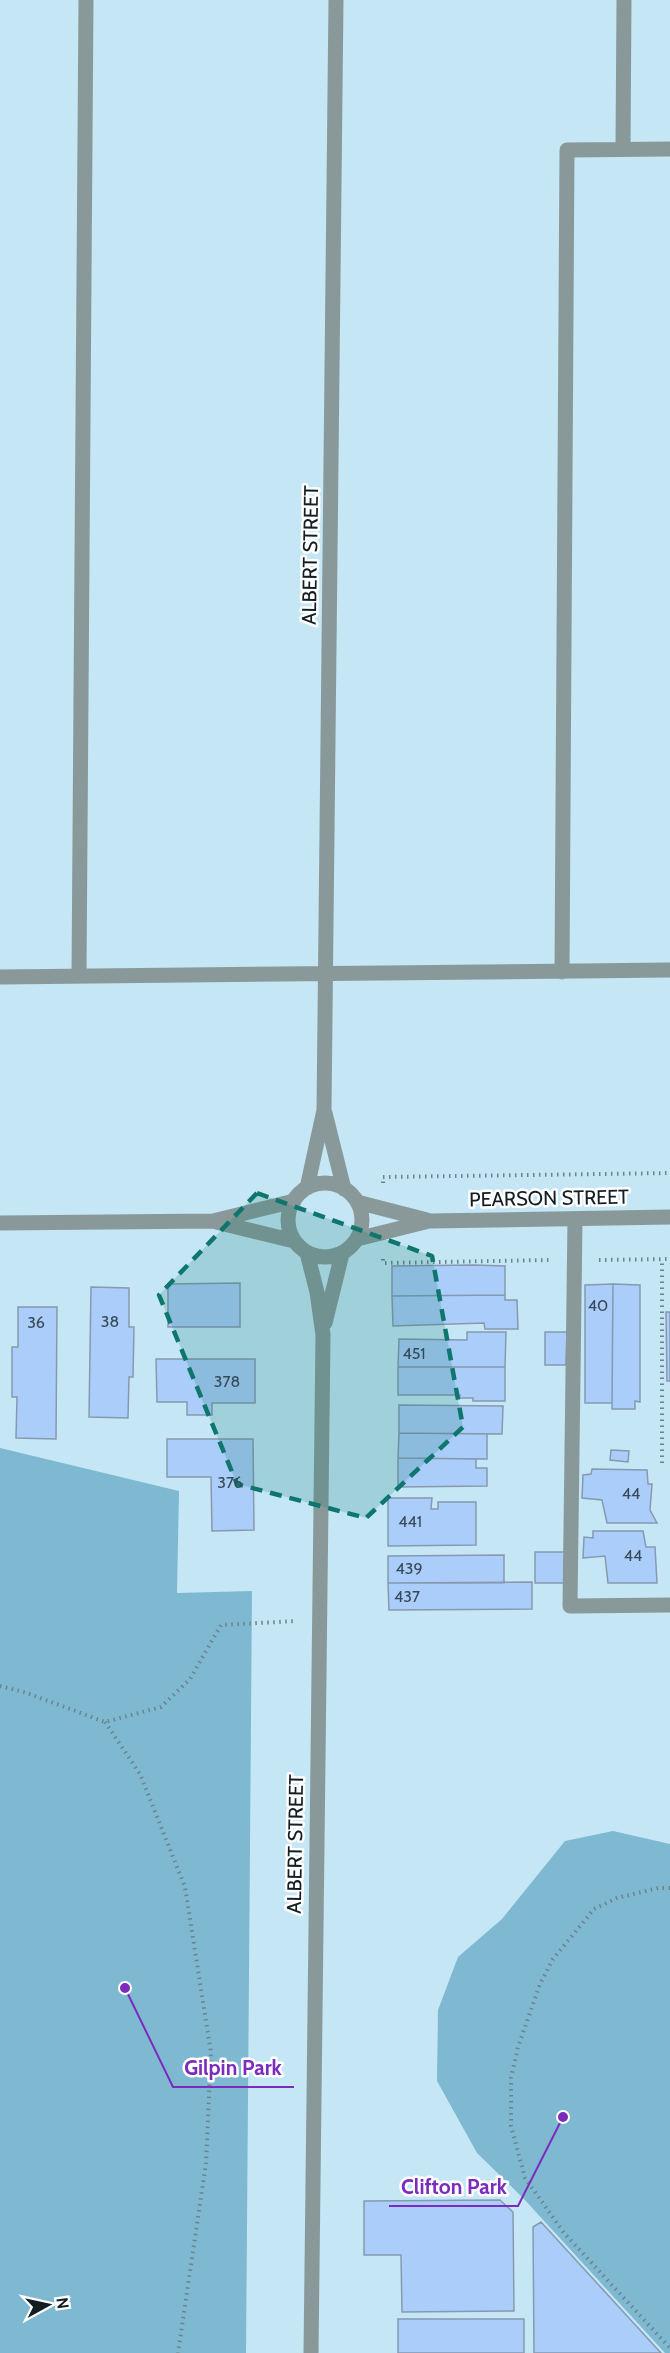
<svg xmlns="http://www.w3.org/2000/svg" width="670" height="2353" viewBox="0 0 670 2353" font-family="Cabin,sans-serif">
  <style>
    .green { fill: #7eb9d1 }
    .building { fill: #aacdf9; stroke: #8799b0; stroke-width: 1.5 }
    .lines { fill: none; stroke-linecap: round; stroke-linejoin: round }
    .path { stroke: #6c838e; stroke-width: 4; stroke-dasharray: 1.5 4.5; stroke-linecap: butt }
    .minor { stroke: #899999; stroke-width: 15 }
    .marked { fill: #0f766e; fill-opacity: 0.2; stroke: #0f766e; stroke-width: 4.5; stroke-dasharray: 12 8; stroke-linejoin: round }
    .labels { text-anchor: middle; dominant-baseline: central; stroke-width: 5; stroke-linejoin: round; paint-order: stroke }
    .number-label { font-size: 16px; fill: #384a59 }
    .street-label { font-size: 20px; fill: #121e24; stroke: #fff }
    .leader { fill: none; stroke: #7b2cbf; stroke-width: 2 }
    .callout-dot { fill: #7b2cbf; stroke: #fff; stroke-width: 2 }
    .callout-label { font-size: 21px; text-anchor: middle; font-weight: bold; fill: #7b2cbf; stroke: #fff; stroke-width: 5; stroke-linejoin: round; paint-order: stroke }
  </style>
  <rect width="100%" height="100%" fill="#c5e6f5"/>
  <path class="green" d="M0,1448L179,1491L177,1593L252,1591L246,2353H0Z
    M613,1831L670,1844V2353H665L524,2199L477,2153L437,2081L438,2010L458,1957L502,1919L565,1841Z"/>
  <path class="building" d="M474,1265L505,1266V1295L392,1296V1266Z
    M240,1283V1327H168V1284Z
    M613,1284L612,1403H585V1285Z
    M613,1284L640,1285V1402L635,1401V1409H612Z
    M91,1287L129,1288V1327H134L133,1377H129L128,1418L89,1417Z
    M505,1295V1300H517L518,1329H485L484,1323L393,1326L392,1296Z
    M18,1307H57L56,1439L16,1438L17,1397H12V1347H18Z
    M666,1312H670V1381H667Z
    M467,1332H506L505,1367H398L399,1339L467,1340Z
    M545,1332H567L566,1365H545Z
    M156,1359H255V1403H212V1415H187V1402H157Z
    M398,1367H505V1401H473V1398H460V1395H398Z
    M399,1405L503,1406L502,1434L399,1433Z
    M399,1433L487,1434V1459L398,1458Z
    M167,1439H253L254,1530L212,1531L211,1477H167Z
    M611,1450L629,1451L628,1462L610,1460Z
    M398,1458L476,1459V1468H487V1486L398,1487Z
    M592,1469L647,1470L648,1484H652L650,1510L657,1523H607L602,1500L582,1498L583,1475L591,1474Z
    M388,1498H432L431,1509H438V1502H476V1545L388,1546Z
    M593,1531H643L646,1547H655L657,1583H608L605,1556L583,1558L584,1537L593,1538Z
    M535,1552H566L565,1583H535Z
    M504,1555V1583H388V1556Z
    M532,1582V1609L389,1610L388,1583Z
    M500,2200L513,2212L514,2311L402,2312L401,2255H364V2201Z
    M541,2222L661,2353H534L533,2227Z
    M398,2319H524V2353H398Z"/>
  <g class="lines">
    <path class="path" d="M383,1183V1177L670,1173
      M383,1259V1263L549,1260
      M599,1260L670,1259
      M662,1463V1259
      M0,1686L27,1693L105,1722L161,1707L190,1679L221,1625L296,1621
      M105,1722L140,1774L185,1887L211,2053L206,2163L178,2353
      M670,1888H658L617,1898L594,1909L553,1959L540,1984L518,2047L511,2078V2126L525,2178L564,2233L670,2348"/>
    <path class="minor" d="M623,149L624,0
      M562,972L567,150L670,149
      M79,976L86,0
      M0,977L670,970
      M325,1113L344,1189
      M288 1220a37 37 0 1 1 74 0a37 37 0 1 1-74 0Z
      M307,1188L324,1110L336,0
      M357,1202L427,1220
      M575,1220L570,1606L670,1605
      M216,1222L294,1241
      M0,1223L213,1221L294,1201
      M357,1239L429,1221L670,1217
      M307,1253L317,1292L323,1335L311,2353
      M325,1323L342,1254"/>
  </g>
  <path class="marked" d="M257,1193L432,1256L463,1427L366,1518L237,1484L159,1295Z"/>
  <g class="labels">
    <g class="number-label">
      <text x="598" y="1305">40</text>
      <text x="110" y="1321">38</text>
      <text x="36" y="1322">36</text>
      <text x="414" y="1353">451</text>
      <text x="227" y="1381">378</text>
      <text x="230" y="1482">376</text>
      <text x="631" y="1493">44</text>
      <text x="410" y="1521">441</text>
      <text x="633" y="1555">44</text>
      <text x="409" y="1568">439</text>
      <text x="407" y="1596">437</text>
    </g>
    <g class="street-label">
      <text transform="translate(310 555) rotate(-89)">ALBERT STREET</text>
      <text transform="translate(549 1198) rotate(-1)">PEARSON STREET</text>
      <text transform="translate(295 1844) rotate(-89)">ALBERT STREET</text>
    </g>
  </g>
  <path class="leader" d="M125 1988L173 2087H294M563 2117L518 2206H389"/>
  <g class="callout-dot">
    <circle cx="125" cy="1988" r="6"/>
    <circle cx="563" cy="2117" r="6"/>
  </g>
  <g class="callout-label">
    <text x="233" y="2075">Gilpin Park</text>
    <text x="454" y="2194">Clifton Park</text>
  </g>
  <g transform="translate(48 2305) rotate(82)" stroke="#ffffff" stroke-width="4.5" paint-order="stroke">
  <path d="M0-4.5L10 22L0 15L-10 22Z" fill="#121e24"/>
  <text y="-9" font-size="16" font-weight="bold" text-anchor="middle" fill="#121e24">N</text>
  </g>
</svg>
